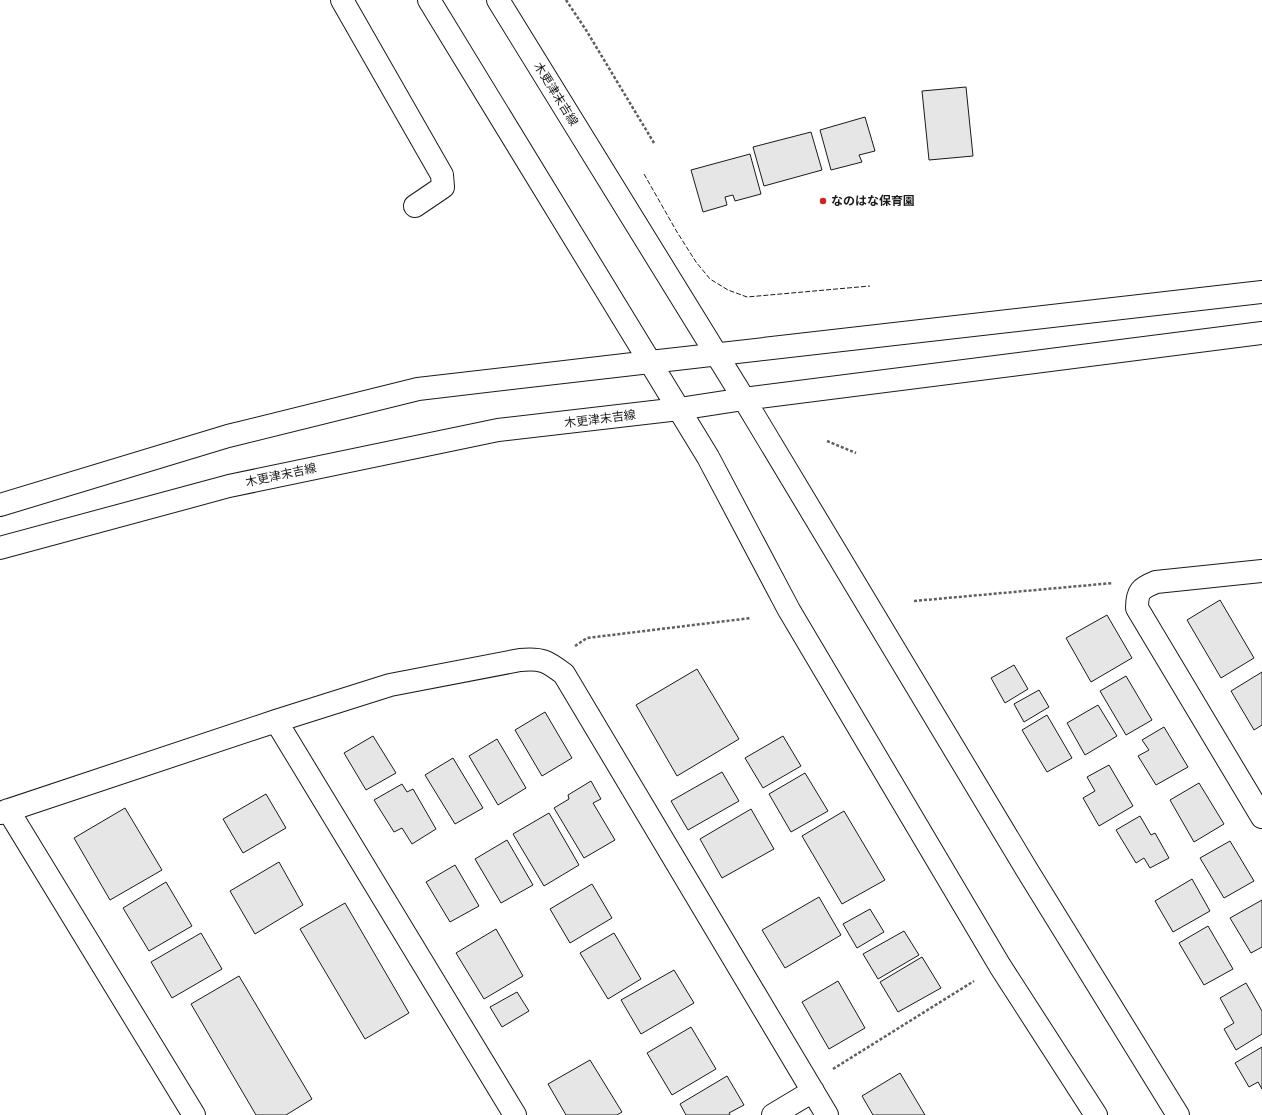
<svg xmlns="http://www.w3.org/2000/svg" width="1262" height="1115" viewBox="0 0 1262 1115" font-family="Figtree,'Noto Sans JP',sans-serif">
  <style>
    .building { fill: #e6e6e6; stroke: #1a1a1a }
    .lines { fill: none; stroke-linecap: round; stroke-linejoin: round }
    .minor-casing { stroke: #1a1a1a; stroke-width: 24 }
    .tertiary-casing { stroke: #1a1a1a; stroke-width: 24 }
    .primary-casing { stroke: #1a1a1a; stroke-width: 24 }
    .path { stroke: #5f5f5f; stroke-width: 2.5; stroke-dasharray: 3 2; stroke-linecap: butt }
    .minor { stroke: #fff; stroke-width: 22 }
    .tertiary { stroke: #fff; stroke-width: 22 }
    .primary { stroke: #fff; stroke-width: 22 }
    .fence { stroke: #1a1a1a; stroke-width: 1; stroke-dasharray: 5 2; stroke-linecap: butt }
    .poi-dot { fill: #c62828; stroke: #fff; stroke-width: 1.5 }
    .labels { text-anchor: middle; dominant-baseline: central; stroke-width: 3; stroke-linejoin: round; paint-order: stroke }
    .street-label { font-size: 12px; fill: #1a1a1a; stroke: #fff }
    .poi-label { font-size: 12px; font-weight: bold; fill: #1a1a1a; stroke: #fff; text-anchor: start }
  </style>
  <rect width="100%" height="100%" fill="#fff"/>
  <path class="building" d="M966,87L973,156L929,160L922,91Z
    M865,117L875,151L859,155L862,162L831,170L820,130Z
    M811,132L822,170L764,186L753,147Z
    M750,154L761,194L735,201L733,195L725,197L727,205L703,212L691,170Z
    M1220,600L1254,658L1221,678L1187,620Z
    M1107,615L1132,658L1091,682L1066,638Z
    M1014,665L1028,689L1005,703L991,678Z
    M697,669L739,739L677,776L636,705Z
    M1262,672V725L1254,730L1231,691Z
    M1126,676L1152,720L1126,735L1100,691Z
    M1039,690L1049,707L1024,722L1014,704Z
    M1098,705L1117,736L1085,755L1067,723Z
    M545,712L572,758L542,776L515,730Z
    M1047,715L1072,758L1047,772L1022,730Z
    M1164,727L1188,767L1156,785L1138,756L1149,750L1142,740Z
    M373,736L396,773L366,790L344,753Z
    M783,736L801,766L763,788L745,758Z
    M497,739L526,788L498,805L469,756Z
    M453,758L483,808L455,824L425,775Z
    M1109,765L1133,806L1099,826L1083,798L1095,791L1087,777Z
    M722,772L739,801L688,830L671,801Z
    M805,773L828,811L791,832L769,794Z
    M591,781L601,799L593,803L615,840L584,858L554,808L569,799L568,795Z
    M1199,783L1224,824L1194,842L1170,800Z
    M402,784L407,792L413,789L436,829L412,844L402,828L394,832L374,800Z
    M266,794L286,828L243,853L223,819Z
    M125,808L162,870L110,900L74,838Z
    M751,809L774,849L722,878L700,839Z
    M844,811L885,880L842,904L802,836Z
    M549,813L579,865L544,886L513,834Z
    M1140,816L1151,835L1155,833L1169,858L1150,868L1144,858L1136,863L1116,830Z
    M507,840L533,885L501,903L475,859Z
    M1230,841L1254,881L1224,898L1200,858Z
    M279,862L303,905L255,934L230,891Z
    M455,865L479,906L450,922L426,882Z
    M1192,879L1210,911L1173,932L1155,901Z
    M166,882L192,926L149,951L123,908Z
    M592,884L612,918L570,943L550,909Z
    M819,897L841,935L785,968L762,930Z
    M1262,900V947L1251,953L1230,918Z
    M345,903L409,1013L365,1039L300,929Z
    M870,909L884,932L857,948L843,924Z
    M1208,926L1233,969L1204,985L1179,943Z
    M496,929L523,976L484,999L456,953Z
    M904,931L919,955L878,979L863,954Z
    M201,933L222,969L172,998L151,962Z
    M614,933L641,979L608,999L580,953Z
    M922,957L941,988L898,1012L880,982Z
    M674,970L694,1003L641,1034L621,1000Z
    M239,976L312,1099L286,1115H256L191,1004Z
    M838,981L865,1028L829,1049L802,1002Z
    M1246,983L1262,1011V1034L1236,1050L1224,1029L1234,1023L1220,998Z
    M517,992L529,1011L502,1027L490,1007Z
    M691,1027L716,1069L672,1095L647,1053Z
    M1262,1047V1089L1258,1082L1249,1087L1235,1063Z
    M590,1060L622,1112L617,1115H566L548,1084Z
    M900,1073L925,1115H873L862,1096Z
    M727,1076L744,1105L729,1113L730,1115H686L680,1104Z"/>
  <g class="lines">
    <g class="minor-casing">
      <path id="minor" d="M342,0L442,175L443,187L415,206
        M1262,571L1156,582C1141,588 1137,591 1137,608L1262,817
        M276,721L515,1115
        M8,810L194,1115
        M0,813L276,721L390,685L520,660C542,658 547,661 564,674L827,1115
        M773,1115L813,1091"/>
    </g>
    <g class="tertiary-casing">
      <path id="tertiary" d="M1096,1115L1000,966L789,610L708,457L650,362L1262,292
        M1178,1115L1027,870L744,399L1262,333"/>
    </g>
    <g class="primary-casing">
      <path id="primary" d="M0,505L228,436L418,389L650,362L429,0
        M0,548L229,486L498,430L679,409L744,399L498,0"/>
    </g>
    <path class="path" d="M566,0L586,30L654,143
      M827,441L856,453
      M914,601L1113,583
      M575,646L587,638L751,618
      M833,1069L974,981"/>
    <use href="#minor" class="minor"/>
    <use href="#tertiary" class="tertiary"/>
    <use href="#primary" class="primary"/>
    <path class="fence" d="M644,174L677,232L696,262L710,279L728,290L747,297L870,286"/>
  </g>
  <circle class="poi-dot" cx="823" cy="201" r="4"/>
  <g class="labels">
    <g class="street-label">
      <text transform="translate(556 94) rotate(58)">木更津末吉線</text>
      <text transform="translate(600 419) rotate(-7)">木更津末吉線</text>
      <text transform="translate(281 475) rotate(-12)">木更津末吉線</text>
    </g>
    <g class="poi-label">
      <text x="831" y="201">なのはな保育園</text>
    </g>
  </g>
</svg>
